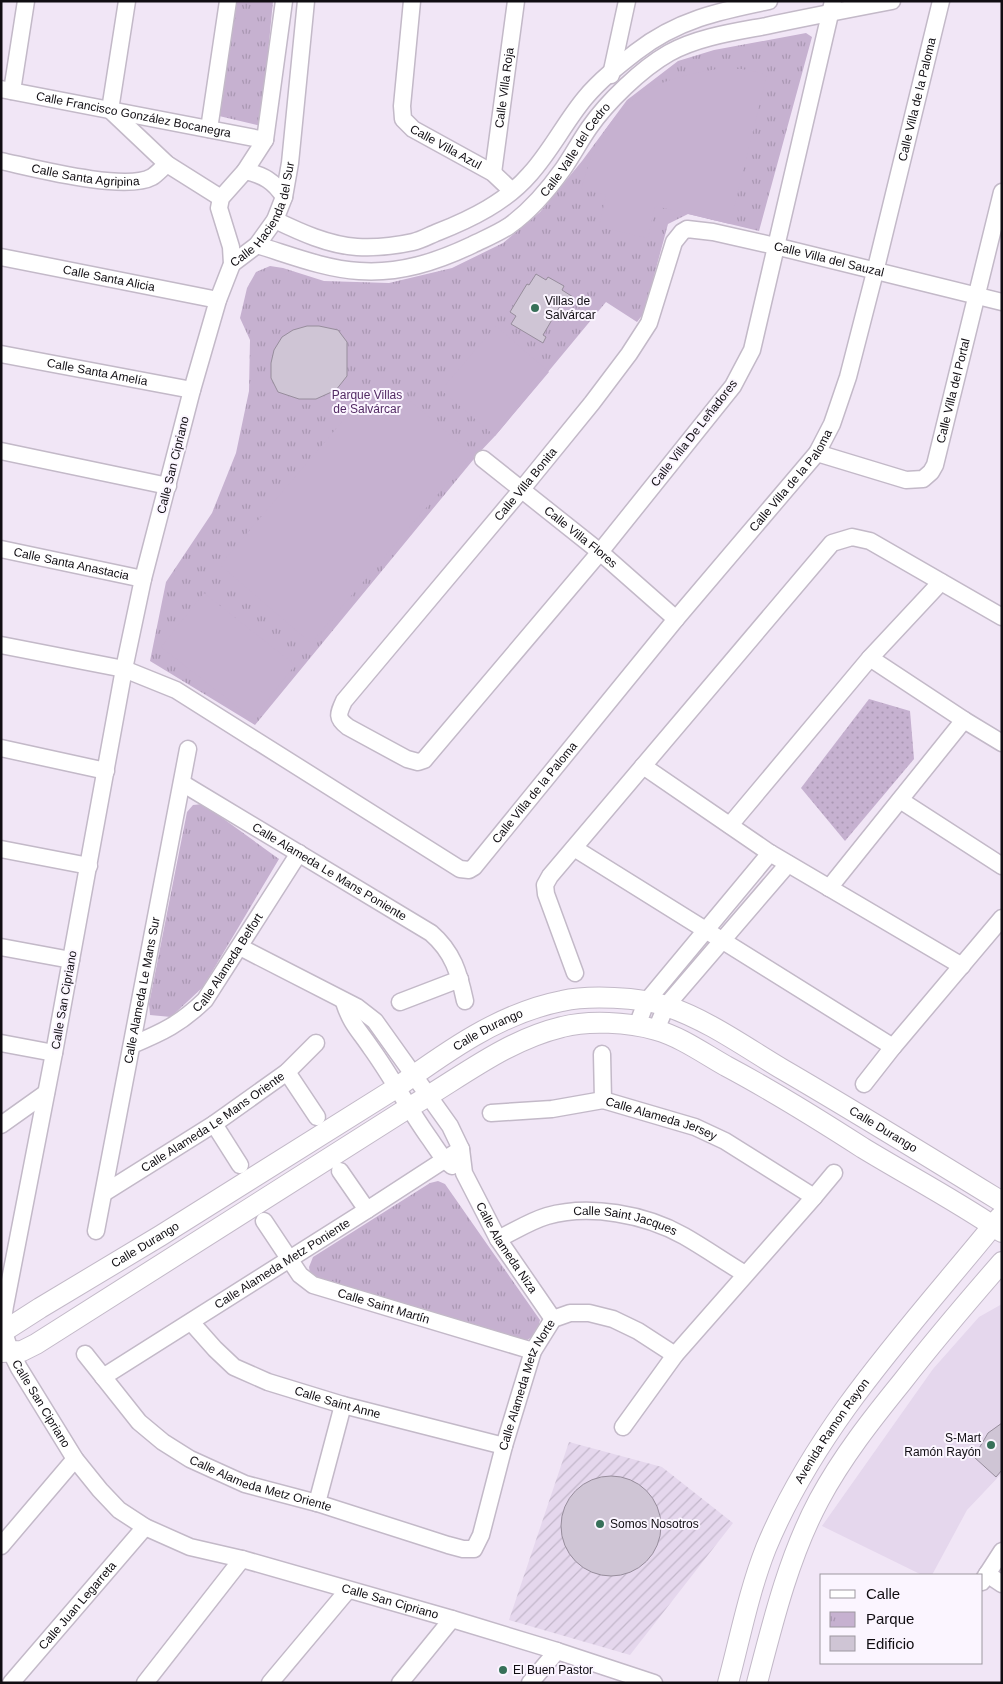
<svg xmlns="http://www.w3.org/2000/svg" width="1003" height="1684" viewBox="0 0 1003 1684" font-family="Arial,sans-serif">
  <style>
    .built { fill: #e5d7ed }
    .industrial { fill: url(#industrial-furrows) }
    .grass { fill: url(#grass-dots) }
    .park { fill: url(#park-tufts) }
    .garden { fill: #c6b1d0 }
    .building { fill: #cfc5d5; stroke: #978d9c }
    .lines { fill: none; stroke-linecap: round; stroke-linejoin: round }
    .minor-casing { stroke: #c3b9c8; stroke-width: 19 }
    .major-casing { stroke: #c3b9c8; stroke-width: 22 }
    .minor { stroke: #fff; stroke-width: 16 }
    .major { stroke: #fff; stroke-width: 20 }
    .poi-dot { fill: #377059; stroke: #fbf5ff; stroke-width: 2 }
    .labels { text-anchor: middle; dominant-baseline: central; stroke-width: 4; stroke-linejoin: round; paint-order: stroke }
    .street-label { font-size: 12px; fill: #100d12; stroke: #fbf5ff }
    .poi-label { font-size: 12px; fill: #100d12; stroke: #fbf5ff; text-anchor: start }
    .park-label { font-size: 12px; fill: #532a64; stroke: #fbf5ff }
  </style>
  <defs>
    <pattern id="industrial-furrows" width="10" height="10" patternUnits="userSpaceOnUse" patternTransform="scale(1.25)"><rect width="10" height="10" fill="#e5d7ed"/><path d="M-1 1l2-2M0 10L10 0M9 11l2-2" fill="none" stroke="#c3b7ca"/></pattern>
    <pattern id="grass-dots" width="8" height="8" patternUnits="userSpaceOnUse" patternTransform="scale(1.25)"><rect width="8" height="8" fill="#c6b1d0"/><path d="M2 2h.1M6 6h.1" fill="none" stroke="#a997b2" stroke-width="1.8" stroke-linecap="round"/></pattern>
    <pattern id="park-tufts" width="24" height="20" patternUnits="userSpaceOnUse" patternTransform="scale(1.25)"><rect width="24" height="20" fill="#c6b1d0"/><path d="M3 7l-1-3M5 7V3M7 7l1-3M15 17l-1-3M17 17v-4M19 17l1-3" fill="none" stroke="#a997b2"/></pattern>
  </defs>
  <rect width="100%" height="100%" fill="#f1e6f6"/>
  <path class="built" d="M1002,1304V1473L967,1510L932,1575H922L822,1526L933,1369L979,1317Z"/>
  <path class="industrial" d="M569,1442L662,1467L733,1523L630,1655L509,1620Z"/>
  <path class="grass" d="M869,699L910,711L914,759L845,841L801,788Z"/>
  <path class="park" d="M237,1H273L261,126L219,116Z
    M806,33L812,37L759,231L688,214L668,224L644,313L637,322L606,302L495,436L478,454L255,725L150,661L166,582L212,513L236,453L249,391L250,340L240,318L247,288L256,272L270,266L283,268L324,281L389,283L452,268L503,243L540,212L582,161L627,100L678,61L714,50Z
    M203,804L279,859L203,987L171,1017L150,1015L149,1004L187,812L193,805Z
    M438,1181L445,1184L540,1320C538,1331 534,1337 525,1341L311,1280L309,1267L313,1257L430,1183Z"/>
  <path class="garden" d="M717,69H742L767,74L730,224L655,206L648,238L599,227L606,195L581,189C586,174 590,156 598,142C626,92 662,78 717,69Z
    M496,326L549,372L495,436L441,390Z
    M381,376L472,454L311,643L220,565Z
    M204,593L295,665L253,719L161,647Z"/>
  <path class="building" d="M536,274L546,280L548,277L564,286L562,290L573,297L569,304L563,301L543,335L546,337L543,343L511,324L516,316L510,312L527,284L529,285Z
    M307,326H319L338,330L347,342V376L336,390L316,399H299L278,392L271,378V363L274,350L282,337L293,330Z
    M1002,1423V1470L996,1477L974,1457L988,1433Z
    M561 1526a50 50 0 1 1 100 0a50 50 0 1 1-100 0Z"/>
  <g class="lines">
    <g class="minor-casing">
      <g id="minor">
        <path d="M127,1L110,110L167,164L221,198"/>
        <path id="s1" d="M284,1L265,140L245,171L221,198L219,208L231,247L232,264L218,300L192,390L143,579L124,669L54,1053L5,1306C0,1331 8,1347 19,1368L75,1459L100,1490L119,1510L145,1527L190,1547L242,1559L452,1619L557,1651L654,1683"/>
        <path id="s2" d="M412,1L402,106L403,119L413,129L493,173L512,191"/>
        <path id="s3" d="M833,1L752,350L743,367L733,386L600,552L424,760L418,762L407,759L348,727C336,718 338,714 344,701L522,489L592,403L629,354L649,323L674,242L682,232L687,229L713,232L775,246L1002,302"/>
        <path d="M611,75L627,1"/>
        <path id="s4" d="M1,89L265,140"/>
        <path d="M12,91L26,1"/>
        <path d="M209,129L228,1"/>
        <path id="s5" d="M1,161C34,168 125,192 152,177C157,174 162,168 167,164"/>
        <path d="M245,171C263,175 274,181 284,197"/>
        <path id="s6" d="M493,173L516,1"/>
        <path d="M275,220C300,232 328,245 357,247C375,248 395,246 413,242C422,240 430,235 438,232C471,219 506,202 530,174C551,151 565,122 585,98C600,80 618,66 636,52C677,20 719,11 769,1"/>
        <path id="s7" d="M257,245C290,255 325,269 359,271C399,274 436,262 472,245C484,239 497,234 509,226C530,211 548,190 563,169C572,156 580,141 589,128C607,102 641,69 669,53C698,37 734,32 766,26C808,17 850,9 892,1"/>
        <path id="s8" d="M1,257L218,300"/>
        <path id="s9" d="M232,264L257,245L275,220L284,197L290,163L306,1"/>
        <path id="s10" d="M1,354L192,390"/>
        <path d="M1,451L168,486"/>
        <path id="s11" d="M817,453L906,480L923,479L931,472L935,465L1002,192"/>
        <path id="s12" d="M483,459L600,552L676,619"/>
        <path id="s13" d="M1,549L143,579"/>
        <path id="s14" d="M1,645L124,669L176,690L460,869L469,870L474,867L676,619L817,453L832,424L848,377L875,272L941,1"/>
        <path d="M870,658L964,720L1002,743"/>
        <path d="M1,748L106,771"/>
        <path d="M643,766L770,853L962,966"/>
        <path id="s15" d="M182,783L431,933C453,952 459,973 465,1001"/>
        <path d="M900,800L1002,866"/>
        <path d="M730,825L870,658L941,582"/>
        <path d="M574,848L893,1047"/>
        <path d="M1,849L89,866"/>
        <path d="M829,888L964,720"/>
        <path d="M1,947L71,960"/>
        <path id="s16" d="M240,947L357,1007L375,1021L450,1126L461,1149L464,1173L498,1239L553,1319"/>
        <path d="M575,973L546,894L545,885L550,876L832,543L852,537L870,541L1002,617"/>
        <path d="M344,1002C351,1024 359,1030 371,1048C392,1077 409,1110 430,1139C437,1149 442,1159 452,1166"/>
        <path d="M400,1002L460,979"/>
        <path d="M637,1026L646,1002L770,853"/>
        <path d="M656,1030L666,1006L788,864"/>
        <path d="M1,1043L54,1053"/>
        <path id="s17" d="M132,1045C163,1032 180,1024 205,1000L299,853"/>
        <path d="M602,1054L603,1100"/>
        <path d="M287,1072L317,1117"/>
        <path d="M864,1084L893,1047L1002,918"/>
        <path id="s18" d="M491,1113L552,1109L603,1100L695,1127L725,1141L814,1197"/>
        <path d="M214,1124L240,1165"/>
        <path d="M1,1125L46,1093"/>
        <path d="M340,1171L367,1210"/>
        <path id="s19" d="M104,1193L214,1124L287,1072L316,1043"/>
        <path id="s20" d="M264,1221L300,1275L313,1285L533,1351"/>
        <path id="s21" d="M96,1231L188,749"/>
        <path id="s22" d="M498,1239C513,1232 530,1221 547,1216C589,1204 645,1214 684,1236C705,1248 725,1262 745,1274"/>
        <path id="s23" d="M191,1322L215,1349L234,1367L268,1382L343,1405L504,1446"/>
        <path id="s24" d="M85,1354L139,1422L163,1442L190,1459L245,1484L317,1503L448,1545L463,1549H474L481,1535L504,1446L533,1351L553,1319L570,1313H589L613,1319L638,1331L675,1355"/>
        <path id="s25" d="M103,1377L367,1210L461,1149"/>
        <path d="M623,1427L675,1355L814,1197L834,1173"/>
        <path d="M317,1503L343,1405"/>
        <path d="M1,1546L75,1459"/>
        <path d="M987,1574L1002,1584"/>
        <path d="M982,1582L1002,1551"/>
        <path id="s26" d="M11,1683L145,1527"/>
        <path d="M145,1683L242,1559"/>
        <path d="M270,1683L348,1590"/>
        <path d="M400,1683L452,1619"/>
        <path d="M530,1683L557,1651"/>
      </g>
    </g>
    <g class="major-casing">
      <g id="major">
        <path id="s27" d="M1,1333L40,1308L160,1236L396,1088C446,1052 500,1013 562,1001C588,995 640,997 666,1006C708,1020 745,1047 782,1069C856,1112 929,1157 1002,1202"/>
        <path d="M1,1352L22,1351L36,1344L408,1108C459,1079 504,1041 562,1027C588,1020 629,1022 656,1030C681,1037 703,1053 726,1066C773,1091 818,1119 863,1148C909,1176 957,1201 1002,1232"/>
        <path id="s28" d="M728,1683C740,1638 749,1591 766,1548C818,1422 916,1321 1000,1217"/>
        <path d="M757,1683C773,1621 789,1556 819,1500C842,1457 872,1419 902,1382C934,1341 968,1301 1002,1262"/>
      </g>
    </g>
    <use href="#minor" class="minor"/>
    <use href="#major" class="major"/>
  </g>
  <g class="poi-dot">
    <circle cx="535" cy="308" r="5"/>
    <circle cx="991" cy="1445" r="5"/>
    <circle cx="600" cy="1524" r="5"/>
    <circle cx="503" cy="1670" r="5"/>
  </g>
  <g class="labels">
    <g class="street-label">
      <text stroke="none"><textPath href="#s6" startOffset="86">Calle Villa Roja</textPath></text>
      <text stroke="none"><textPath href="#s14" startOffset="1438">Calle Villa de la Paloma</textPath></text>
      <text stroke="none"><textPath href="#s4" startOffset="135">Calle Francisco González Bocanegra</textPath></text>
      <text stroke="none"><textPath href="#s2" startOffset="170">Calle Villa Azul</textPath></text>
      <text stroke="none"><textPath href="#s7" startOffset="366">Calle Valle del Cedro</textPath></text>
      <text stroke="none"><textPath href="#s5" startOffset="86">Calle Santa Agripina</textPath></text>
      <text stroke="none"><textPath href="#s9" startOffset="61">Calle Hacienda del Sur</textPath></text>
      <text stroke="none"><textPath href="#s3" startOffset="1734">Calle Villa del Sauzal</textPath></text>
      <text stroke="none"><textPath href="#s8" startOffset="110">Calle Santa Alicia</textPath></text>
      <text stroke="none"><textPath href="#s10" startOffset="98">Calle Santa Amelía</textPath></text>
      <text stroke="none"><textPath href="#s11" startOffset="205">Calle Villa del Portal</textPath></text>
      <text transform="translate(694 433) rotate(-52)">Calle Villa De Leñadores</text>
      <text transform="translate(173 465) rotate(-76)">Calle San Cipriano</text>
      <text stroke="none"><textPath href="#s14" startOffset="1032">Calle Villa de la Paloma</textPath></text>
      <text stroke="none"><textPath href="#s3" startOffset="1282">Calle Villa Bonita</textPath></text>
      <text stroke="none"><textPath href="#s12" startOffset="125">Calle Villa Flores</textPath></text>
      <text stroke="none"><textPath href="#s13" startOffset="72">Calle Santa Anastacia</textPath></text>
      <text stroke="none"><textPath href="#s14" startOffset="628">Calle Villa de la Paloma</textPath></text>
      <text stroke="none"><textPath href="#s15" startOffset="172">Calle Alameda Le Mans Poniente</textPath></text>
      <text stroke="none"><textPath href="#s17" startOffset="130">Calle Alameda Belfort</textPath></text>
      <text stroke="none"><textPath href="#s21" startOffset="245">Calle Alameda Le Mans Sur</textPath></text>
      <text transform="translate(64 1000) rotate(-80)">Calle San Cipriano</text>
      <text stroke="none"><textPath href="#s27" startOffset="574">Calle Durango</textPath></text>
      <text stroke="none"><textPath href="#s18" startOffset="174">Calle Alameda Jersey</textPath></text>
      <text stroke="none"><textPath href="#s19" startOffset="130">Calle Alameda Le Mans Oriente</textPath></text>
      <text stroke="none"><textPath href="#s27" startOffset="1009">Calle Durango</textPath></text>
      <text stroke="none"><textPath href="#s22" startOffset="134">Calle Saint Jacques</textPath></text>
      <text stroke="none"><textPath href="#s27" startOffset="169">Calle Durango</textPath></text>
      <text stroke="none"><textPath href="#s16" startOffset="419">Calle Alameda Niza</textPath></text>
      <text stroke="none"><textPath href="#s25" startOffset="212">Calle Alameda Metz Poniente</textPath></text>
      <text stroke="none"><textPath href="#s20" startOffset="155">Calle Saint Martín</textPath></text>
      <text stroke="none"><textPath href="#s24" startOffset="622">Calle Alameda Metz Norte</textPath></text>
      <text stroke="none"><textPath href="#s23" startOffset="172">Calle Saint Anne</textPath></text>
      <text stroke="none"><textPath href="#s1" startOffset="1456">Calle San Cipriano</textPath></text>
      <text stroke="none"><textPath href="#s28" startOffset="275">Avenida Ramon Rayon</textPath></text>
      <text stroke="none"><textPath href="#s24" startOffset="225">Calle Alameda Metz Oriente</textPath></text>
      <text stroke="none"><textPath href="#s1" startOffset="1876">Calle San Cipriano</textPath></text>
      <text stroke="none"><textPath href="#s26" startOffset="102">Calle Juan Legarreta</textPath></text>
    </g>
    <g class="poi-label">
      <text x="545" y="301">Villas de<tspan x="545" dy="14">Salvárcar</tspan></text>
      <text x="981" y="1438" text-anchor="end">S-Mart<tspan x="981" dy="14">Ramón Rayón</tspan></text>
      <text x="610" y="1524">Somos Nosotros</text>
      <text x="513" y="1670">El Buen Pastor</text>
    </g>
    <g class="park-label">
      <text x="367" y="395">Parque Villas<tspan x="367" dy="14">de Salvárcar</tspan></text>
    </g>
  </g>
  <rect width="1003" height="1684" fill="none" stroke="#100d12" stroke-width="5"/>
  <rect x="820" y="1574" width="162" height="90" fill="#fbf5ff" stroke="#9d98a0"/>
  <rect x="830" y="1590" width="25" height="8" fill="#ffffff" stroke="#9d98a0"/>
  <text x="866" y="1599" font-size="15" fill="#100d12">Calle</text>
  <rect x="830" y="1612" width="25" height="15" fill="url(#park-tufts)" stroke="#9d98a0"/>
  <text x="866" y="1624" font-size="15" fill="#100d12">Parque</text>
  <rect x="830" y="1636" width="25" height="15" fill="#cfc5d5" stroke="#9d98a0"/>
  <text x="866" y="1649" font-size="15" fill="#100d12">Edificio</text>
</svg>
